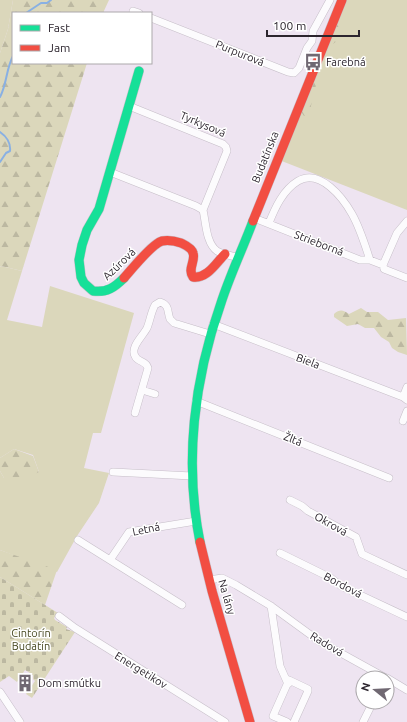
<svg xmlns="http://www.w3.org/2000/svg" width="407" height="722" viewBox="0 0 407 722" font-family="Ubuntu,sans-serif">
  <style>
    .green { fill: #dbd7bb }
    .forest { fill: url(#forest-firs) }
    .cemetery { fill: url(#cemetery-stones) }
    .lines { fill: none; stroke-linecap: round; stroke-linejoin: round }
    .stream { stroke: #89b0e3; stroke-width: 2 }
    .street-casing { stroke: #c6bec8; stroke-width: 8 }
    .fast-casing { stroke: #c6bec8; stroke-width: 10 }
    .jam-casing { stroke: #c6bec8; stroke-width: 10 }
    .street { stroke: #fcfbfd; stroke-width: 7 }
    .fast { stroke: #16e098; stroke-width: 9 }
    .jam { stroke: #f24e42; stroke-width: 9 }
    .labels { text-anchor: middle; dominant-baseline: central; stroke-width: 3; stroke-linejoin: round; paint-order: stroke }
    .street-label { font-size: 11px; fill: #2c252e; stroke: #fff }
    .poi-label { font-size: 11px; fill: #2c252e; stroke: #fff; text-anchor: start }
    .park-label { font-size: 11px; fill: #474821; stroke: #fff }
  </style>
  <defs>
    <pattern id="forest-firs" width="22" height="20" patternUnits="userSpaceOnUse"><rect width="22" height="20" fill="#dbd7bb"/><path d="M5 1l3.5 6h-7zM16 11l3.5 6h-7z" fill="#bcb8a1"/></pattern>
    <pattern id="cemetery-stones" width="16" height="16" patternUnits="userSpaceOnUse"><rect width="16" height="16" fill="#dbd7bb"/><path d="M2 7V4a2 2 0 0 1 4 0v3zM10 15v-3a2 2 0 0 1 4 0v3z" fill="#bcb8a1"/></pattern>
  </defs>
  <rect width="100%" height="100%" fill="#eee4f1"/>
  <path class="green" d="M0,0H13L8,29L0,53Z
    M338,0H407V210L274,158Z
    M1,266L22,271L7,320L42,327L50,286L134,313L101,433H93L84,468L109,473L99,503L77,536L57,572L0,550V471L4,478L39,472L33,455L14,449L0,458V267Z"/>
  <path class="forest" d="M13,0H109L103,13H13V63H87L22,271L1,266L0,267V53L8,29Z
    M339,19H341C344,29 342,38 333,44L330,39Z
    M312,83H315L316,85L309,114L304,116L300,110Z
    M361,308L367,312H378L388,320L406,318L407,355L398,352L392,348L389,342L381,337L374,328H365L358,324L347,326L334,317V314C340,309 343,310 349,314Z
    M14,449L33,456L39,472L24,479L4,478L0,471V458Z
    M0,550L57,570L45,605L0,577Z"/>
  <path class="cemetery" d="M0,577L58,613L54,618L55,620L67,627L66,629L75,632L32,698L26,694L35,681L33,679V675H30V673L25,670L17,682L9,676L0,682Z"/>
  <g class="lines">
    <path class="stream" d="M26,13L41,3H47L51,0
      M0,97C7,84 6,69 13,56
      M0,132C6,136 11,143 10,151L6,153L0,162"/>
    <g class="street-casing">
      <path id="street" d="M133,11L139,13
        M151,18L288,72L294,73L299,68L307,48L312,41L313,31L330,0
        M129,106L223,144L226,147L227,151L203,210
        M110,172L196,206L203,210C206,223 206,243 217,251C224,255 231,255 238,258
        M254,218L360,260H370L383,265L384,269L407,278
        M269,223C275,208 283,190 298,181C320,168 343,198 352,214C360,228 365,245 370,260
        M383,265L397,233L407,221
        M213,324L403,397
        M407,387L403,397L407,400
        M142,390L155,394
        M196,401L389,478
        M135,413L148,368C146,360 138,363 135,356C130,347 143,336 147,328C150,321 151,312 155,305L160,302C170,305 167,312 170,319L174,323L210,334
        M403,421L407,411
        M113,472L192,476
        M290,500L302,506L308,511L356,537L362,554L407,575
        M78,540L182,605
        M280,553L331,578L341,586L407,617
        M110,560L129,532L196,521
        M209,580L222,578L236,585L271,606L319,641L386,678
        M271,606L280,666L288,684
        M59,616L75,628L225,722
        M387,678L407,690
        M0,692L20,722
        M287,722L273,716L289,680L308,689V691L294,722
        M363,722L373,702"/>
    </g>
    <g class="fast-casing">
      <path id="fast" d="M124,278C115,287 107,293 93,291L84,283L81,277L79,260L82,245L87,230L99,209L139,71
        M200,542C184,462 194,379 221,303C230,275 243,248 253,221"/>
    </g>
    <g class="jam-casing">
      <path id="jam" d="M253,221L342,0
        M124,278C131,270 153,243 162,241C168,240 175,241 181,243C185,245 192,248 193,253C196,261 187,269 193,277C207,279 216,263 225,254
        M200,542L212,591L250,722"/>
    </g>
    <use href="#street" class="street"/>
    <use href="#fast" class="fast"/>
    <use href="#jam" class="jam"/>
  </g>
  <defs>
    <g id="bus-bare" transform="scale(1.38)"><path d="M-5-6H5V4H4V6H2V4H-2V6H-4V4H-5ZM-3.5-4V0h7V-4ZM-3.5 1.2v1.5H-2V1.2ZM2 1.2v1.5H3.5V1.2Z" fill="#706872" stroke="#fff" stroke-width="2.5" paint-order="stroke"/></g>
    <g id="building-bare" transform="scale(1.38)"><path d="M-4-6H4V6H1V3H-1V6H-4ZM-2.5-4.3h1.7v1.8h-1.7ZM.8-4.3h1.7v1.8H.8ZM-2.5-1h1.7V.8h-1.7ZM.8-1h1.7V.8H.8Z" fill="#706872" stroke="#fff" stroke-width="2.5" paint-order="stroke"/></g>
  </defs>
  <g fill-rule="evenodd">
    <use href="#bus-bare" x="313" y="62"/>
    <use href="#building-bare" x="25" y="683"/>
  </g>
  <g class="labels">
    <g class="street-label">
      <text transform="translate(240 53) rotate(22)">Purpurová</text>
      <text transform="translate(203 124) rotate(23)">Tyrkysová</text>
      <text transform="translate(265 157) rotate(-68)">Budatínska</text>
      <text transform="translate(319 243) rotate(21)">Strieborná</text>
      <text transform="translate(119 264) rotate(-44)">Azúrová</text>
      <text transform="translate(308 361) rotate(21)">Biela</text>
      <text transform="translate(293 439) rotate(22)">Žltá</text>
      <text transform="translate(331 524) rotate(29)">Okrová</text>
      <text transform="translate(146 529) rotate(-12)">Letná</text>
      <text transform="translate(343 585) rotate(28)">Bordová</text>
      <text transform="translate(227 597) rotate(74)">Na lány</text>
      <text transform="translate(327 644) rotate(31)">Radová</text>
      <text transform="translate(141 670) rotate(32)">Energetikov</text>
    </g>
    <g class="poi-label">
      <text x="326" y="62">Farebná</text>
      <text x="38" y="683">Dom smútku</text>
    </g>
    <g class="park-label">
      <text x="31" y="633">Cintorín<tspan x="31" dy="13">Budatín</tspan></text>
    </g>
  </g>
  <rect x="12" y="12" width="140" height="52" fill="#ffffff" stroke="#aba8ab"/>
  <rect x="20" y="25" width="20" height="6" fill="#16e098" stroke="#aba8ab"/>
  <text x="48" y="32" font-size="12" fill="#2c252e">Fast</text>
  <rect x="20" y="45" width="20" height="6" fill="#f24e42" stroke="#aba8ab"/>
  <text x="48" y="52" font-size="12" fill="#2c252e">Jam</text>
  <g transform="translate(375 690) rotate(288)"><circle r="19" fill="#ffffff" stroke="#aba8ab"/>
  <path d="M0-3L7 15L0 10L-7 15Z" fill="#706872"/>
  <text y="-6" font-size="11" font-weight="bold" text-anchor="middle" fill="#2c252e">N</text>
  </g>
  <path d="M267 30v6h92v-6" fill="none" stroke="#2c252e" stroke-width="2"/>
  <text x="273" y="30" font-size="12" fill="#2c252e" stroke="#ffffff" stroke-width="3" paint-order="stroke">100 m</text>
</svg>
